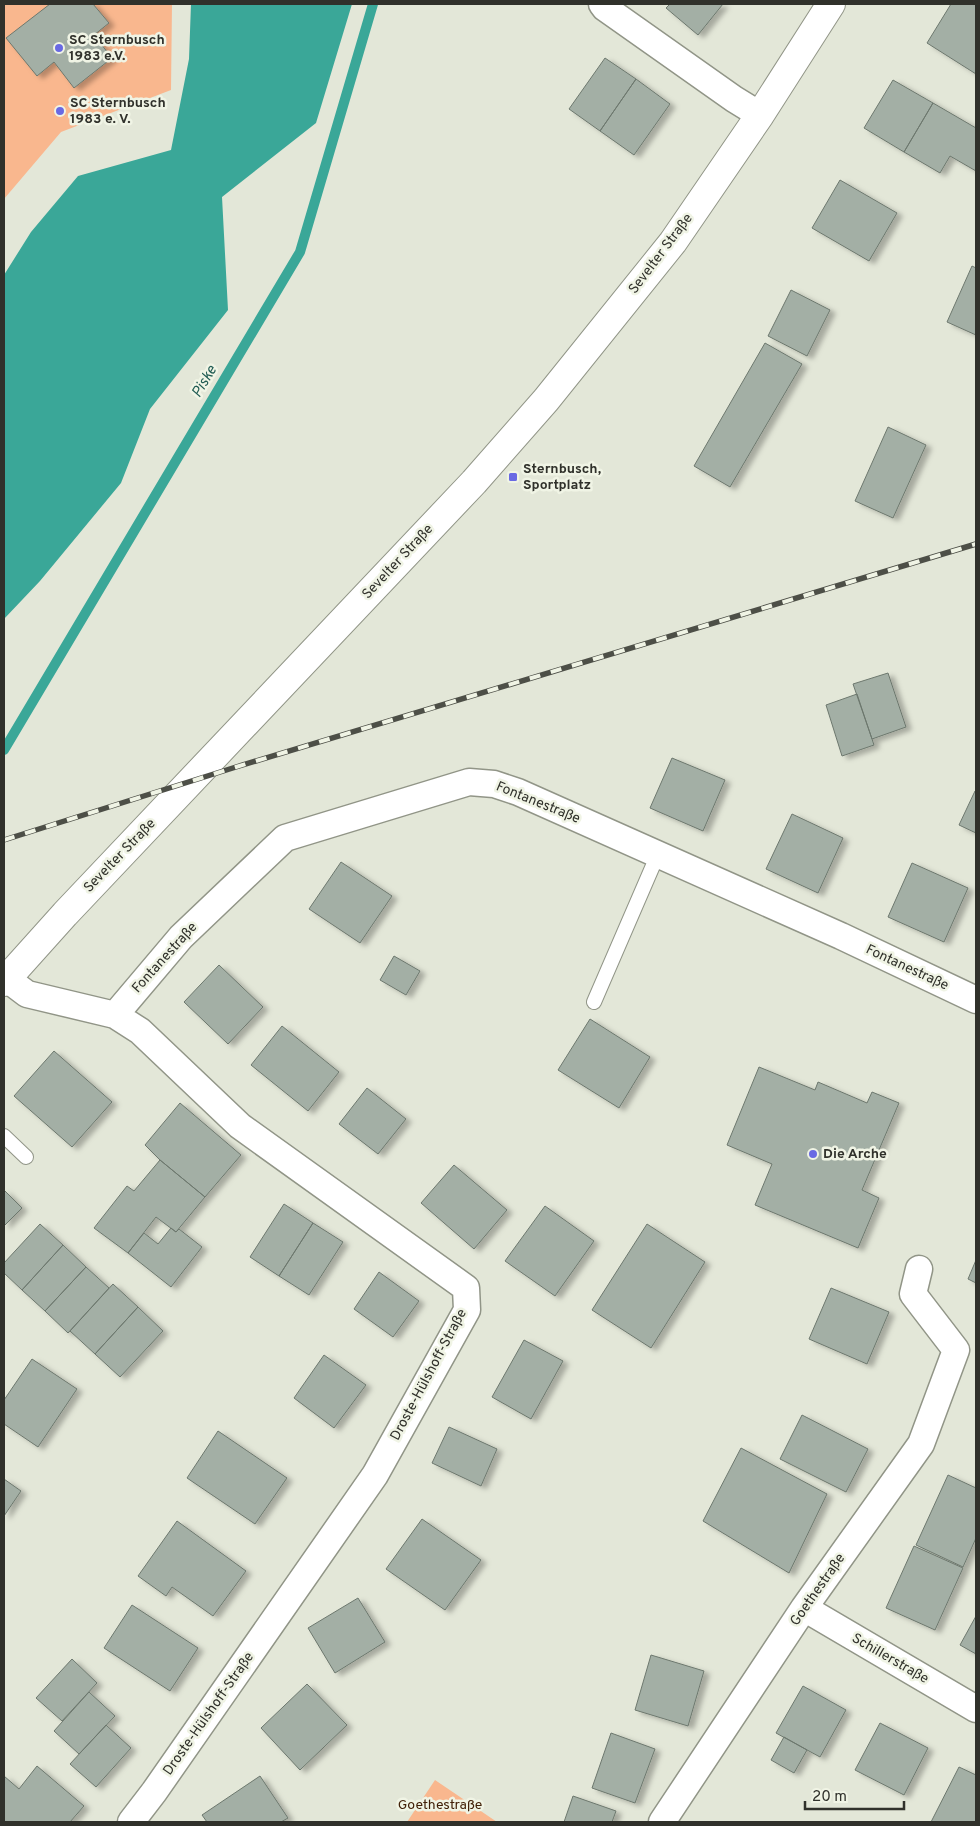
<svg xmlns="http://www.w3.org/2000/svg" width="980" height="1826" viewBox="0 0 980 1826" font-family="Overpass,sans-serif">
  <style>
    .green { fill: #f9b78e }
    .water { fill: #3aa798 }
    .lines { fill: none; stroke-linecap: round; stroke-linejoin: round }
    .stream { stroke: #3aa798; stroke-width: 10 }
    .building { fill: #a3afa5; stroke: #6d786e; filter: url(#shadow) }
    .lane-casing { stroke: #919587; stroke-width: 16 }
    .street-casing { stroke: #919587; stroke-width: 29 }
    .secondary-casing { stroke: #919587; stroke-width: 30 }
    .lane { stroke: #fff; stroke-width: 14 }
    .street { stroke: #fff; stroke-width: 26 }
    .secondary { stroke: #fff; stroke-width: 28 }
    .rail-casing { stroke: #4d4f47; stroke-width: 5.5 }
    .rail { stroke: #f0f4e5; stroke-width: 4; stroke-dasharray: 11; stroke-linecap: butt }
    .poi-dot { fill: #6969e3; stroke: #f0f4e5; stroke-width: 2 }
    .labels { text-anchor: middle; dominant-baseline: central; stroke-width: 5; stroke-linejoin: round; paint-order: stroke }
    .poi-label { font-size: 14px; font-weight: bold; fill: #30312b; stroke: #f0f4e5; text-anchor: start }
    .street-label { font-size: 14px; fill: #30312b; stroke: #f0f4e5 }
    .park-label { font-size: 14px; fill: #412008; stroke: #f0f4e5 }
    .water-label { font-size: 15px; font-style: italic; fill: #215c53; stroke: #f0f4e5 }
  </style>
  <defs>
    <filter id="shadow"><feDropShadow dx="5.5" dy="3" stdDeviation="2.5" flood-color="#0004"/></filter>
  </defs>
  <rect width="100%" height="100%" fill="#e3e7d8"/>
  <path class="green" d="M4,4H172L171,90L61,132L4,199Z
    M435,1780L497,1822H407Z"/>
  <path class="water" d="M191,4H352L316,123L222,197L228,310L150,409L121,483L40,581L4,619V275L31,232L78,176L171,150L189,59Z"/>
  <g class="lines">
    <path class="stream" d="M4,750L300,252L373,4"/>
  </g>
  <path class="building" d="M50,4H93L109,23L94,35L112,58L74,88L54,62L37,76L6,38Z
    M670,4H723L698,35L666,8Z
    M951,4H976V74L927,43Z
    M605,58L636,79L600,131L569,109Z
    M636,79L670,104L634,155L600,131Z
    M893,80L933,103L904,152L864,128Z
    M933,103L976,128V171L950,156L940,173L904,152Z
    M840,180L897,213L869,261L812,228Z
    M972,266L976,268V335L947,322Z
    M791,290L830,310L807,356L768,336Z
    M765,343L802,364L730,487L694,466Z
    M888,427L926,445L893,518L855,501Z
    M888,673L906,727L872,739L853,684Z
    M857,694L874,745L842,756L826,705Z
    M672,758L725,780L703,831L650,808Z
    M975,791L976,792V833L959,825Z
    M792,814L843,838L818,893L766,869Z
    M341,862L392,896L360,943L309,909Z
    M912,863L968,888L944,942L888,917Z
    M394,956L420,971L406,995L380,980Z
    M219,965L263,1007L228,1044L184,1002Z
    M590,1019L650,1057L619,1108L558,1070Z
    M282,1026L339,1072L308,1111L251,1065Z
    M54,1051L112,1102L72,1147L14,1096Z
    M759,1067L815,1090L818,1082L867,1103L872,1092L899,1103L862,1190L879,1198L858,1248L755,1205L772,1164L727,1145Z
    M367,1088L406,1119L378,1154L339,1124Z
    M180,1103L241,1155L205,1197L160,1160L145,1145Z
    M160,1160L205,1197L176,1232L156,1217L128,1253L94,1228L127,1186L134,1191Z
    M454,1165L507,1210L474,1249L421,1203Z
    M4,1190L22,1208L4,1226Z
    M284,1204L313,1223L279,1276L250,1257Z
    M545,1206L594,1241L555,1296L505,1261Z
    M313,1223L343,1242L309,1295L279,1276Z
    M40,1224L63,1245L22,1290L4,1273V1263Z
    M647,1224L705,1262L651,1348L592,1310Z
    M171,1228L176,1232L179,1229L202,1247L171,1287L128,1253L144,1233L158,1244Z
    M63,1245L86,1267L45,1311L22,1290Z
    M976,1260V1283L968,1279Z
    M86,1267L109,1288L68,1333L45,1311Z
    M379,1272L419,1301L393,1337L354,1309Z
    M113,1284L138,1307L95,1354L70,1331Z
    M831,1288L889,1312L867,1364L809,1339Z
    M138,1307L163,1331L120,1377L95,1354Z
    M524,1340L563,1361L531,1419L492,1397Z
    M324,1355L366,1385L334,1428L294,1398Z
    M32,1359L77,1389L38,1447L4,1424V1400Z
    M802,1415L868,1449L846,1492L780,1459Z
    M449,1427L497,1449L481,1486L432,1463Z
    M218,1431L287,1478L255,1524L187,1478Z
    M741,1448L827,1494L789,1573L703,1521Z
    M948,1475L976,1488V1538L963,1567L916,1545Z
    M4,1479L21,1491L4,1516Z
    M422,1519L481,1560L445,1610L386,1569Z
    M177,1521L246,1571L213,1616L172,1587L166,1596L138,1576Z
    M914,1546L963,1568L935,1630L886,1608Z
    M358,1598L385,1642L335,1673L308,1628Z
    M132,1605L198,1648L170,1691L104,1648Z
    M976,1616V1654L960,1645Z
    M651,1655L704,1671L688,1726L635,1710Z
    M72,1659L97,1683L62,1721L36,1698Z
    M307,1684L347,1725L300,1770L261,1728Z
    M803,1686L846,1710L820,1757L776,1733Z
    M89,1692L115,1716L79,1754L54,1731Z
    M880,1723L928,1748L904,1795L855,1770Z
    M106,1725L131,1748L96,1787L70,1764Z
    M611,1733L655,1749L635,1803L592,1788Z
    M784,1737L807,1750L794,1773L771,1760Z
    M37,1766L84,1806L70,1822H4V1776L19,1789Z
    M959,1767L976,1775V1822H931Z
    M260,1776L288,1818L281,1822H207L202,1815Z
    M573,1796L616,1811L612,1822H564Z"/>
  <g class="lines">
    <g class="lane-casing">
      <path id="lane" d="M594,1002L658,854
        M4,1136L26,1157"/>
    </g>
    <g class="street-casing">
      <path id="street" d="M602,4L605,8L734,99L760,115
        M7,979L27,994L115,1015L140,1031L240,1126L466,1288L467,1310L375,1475L154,1792L131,1822
        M115,1015L181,937L285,838L469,782L494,784L518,792L841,936L976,1000
        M804,1608L976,1709
        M662,1822L804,1608L921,1444L956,1350L913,1294L919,1269"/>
    </g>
    <g class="secondary-casing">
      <path id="secondary" d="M4,982L65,914L474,482L546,400L673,242L760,115L831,4"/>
    </g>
    <use href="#lane" class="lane"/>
    <use href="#street" class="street"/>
    <use href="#secondary" class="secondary"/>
    <g class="rail-casing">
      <path id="rail" d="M4,840L236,767L976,544"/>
    </g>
    <use href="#rail" class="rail"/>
  </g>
  <g class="poi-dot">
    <circle cx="59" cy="48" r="5"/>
    <circle cx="60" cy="111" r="5"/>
    <rect x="508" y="472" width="10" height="10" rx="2.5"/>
    <circle cx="813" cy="1154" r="5"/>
  </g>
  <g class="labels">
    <g class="poi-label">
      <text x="69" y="40">SC Sternbusch<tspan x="69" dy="16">1983 e.V.</tspan></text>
      <text x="70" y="103">SC Sternbusch<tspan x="70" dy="16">1983 e. V.</tspan></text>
      <text x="523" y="469">Sternbusch,<tspan x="523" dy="16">Sportplatz</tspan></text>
      <text x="823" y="1154">Die Arche</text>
    </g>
    <g class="street-label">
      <text transform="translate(661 254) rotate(-53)">Sevelter Straße</text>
      <text transform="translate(398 562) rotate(-47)">Sevelter Straße</text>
      <text transform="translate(538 803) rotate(22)">Fontanestraße</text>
      <text transform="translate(120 856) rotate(-46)">Sevelter Straße</text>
      <text transform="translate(165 958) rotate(-48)">Fontanestraße</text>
      <text transform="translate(907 968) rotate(25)">Fontanestraße</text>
      <text transform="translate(429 1375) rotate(-62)">Droste-Hülshoff-Straße</text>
      <text transform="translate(818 1590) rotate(-55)">Goethestraße</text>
      <text transform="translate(890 1659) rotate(30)">Schillerstraße</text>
      <text transform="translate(209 1714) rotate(-55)">Droste-Hülshoff-Straße</text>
    </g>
    <g class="park-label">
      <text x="440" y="1805">Goethestraße</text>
    </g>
    <g class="water-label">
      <text transform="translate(205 382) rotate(-59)">Piske</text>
    </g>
  </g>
  <rect width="980" height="1826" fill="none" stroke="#30312b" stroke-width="10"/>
  <path d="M805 1801v8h99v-8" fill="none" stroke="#30312b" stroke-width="2.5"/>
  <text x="812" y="1801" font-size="15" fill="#30312b" stroke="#f0f4e5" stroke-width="4" paint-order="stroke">20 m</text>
</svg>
